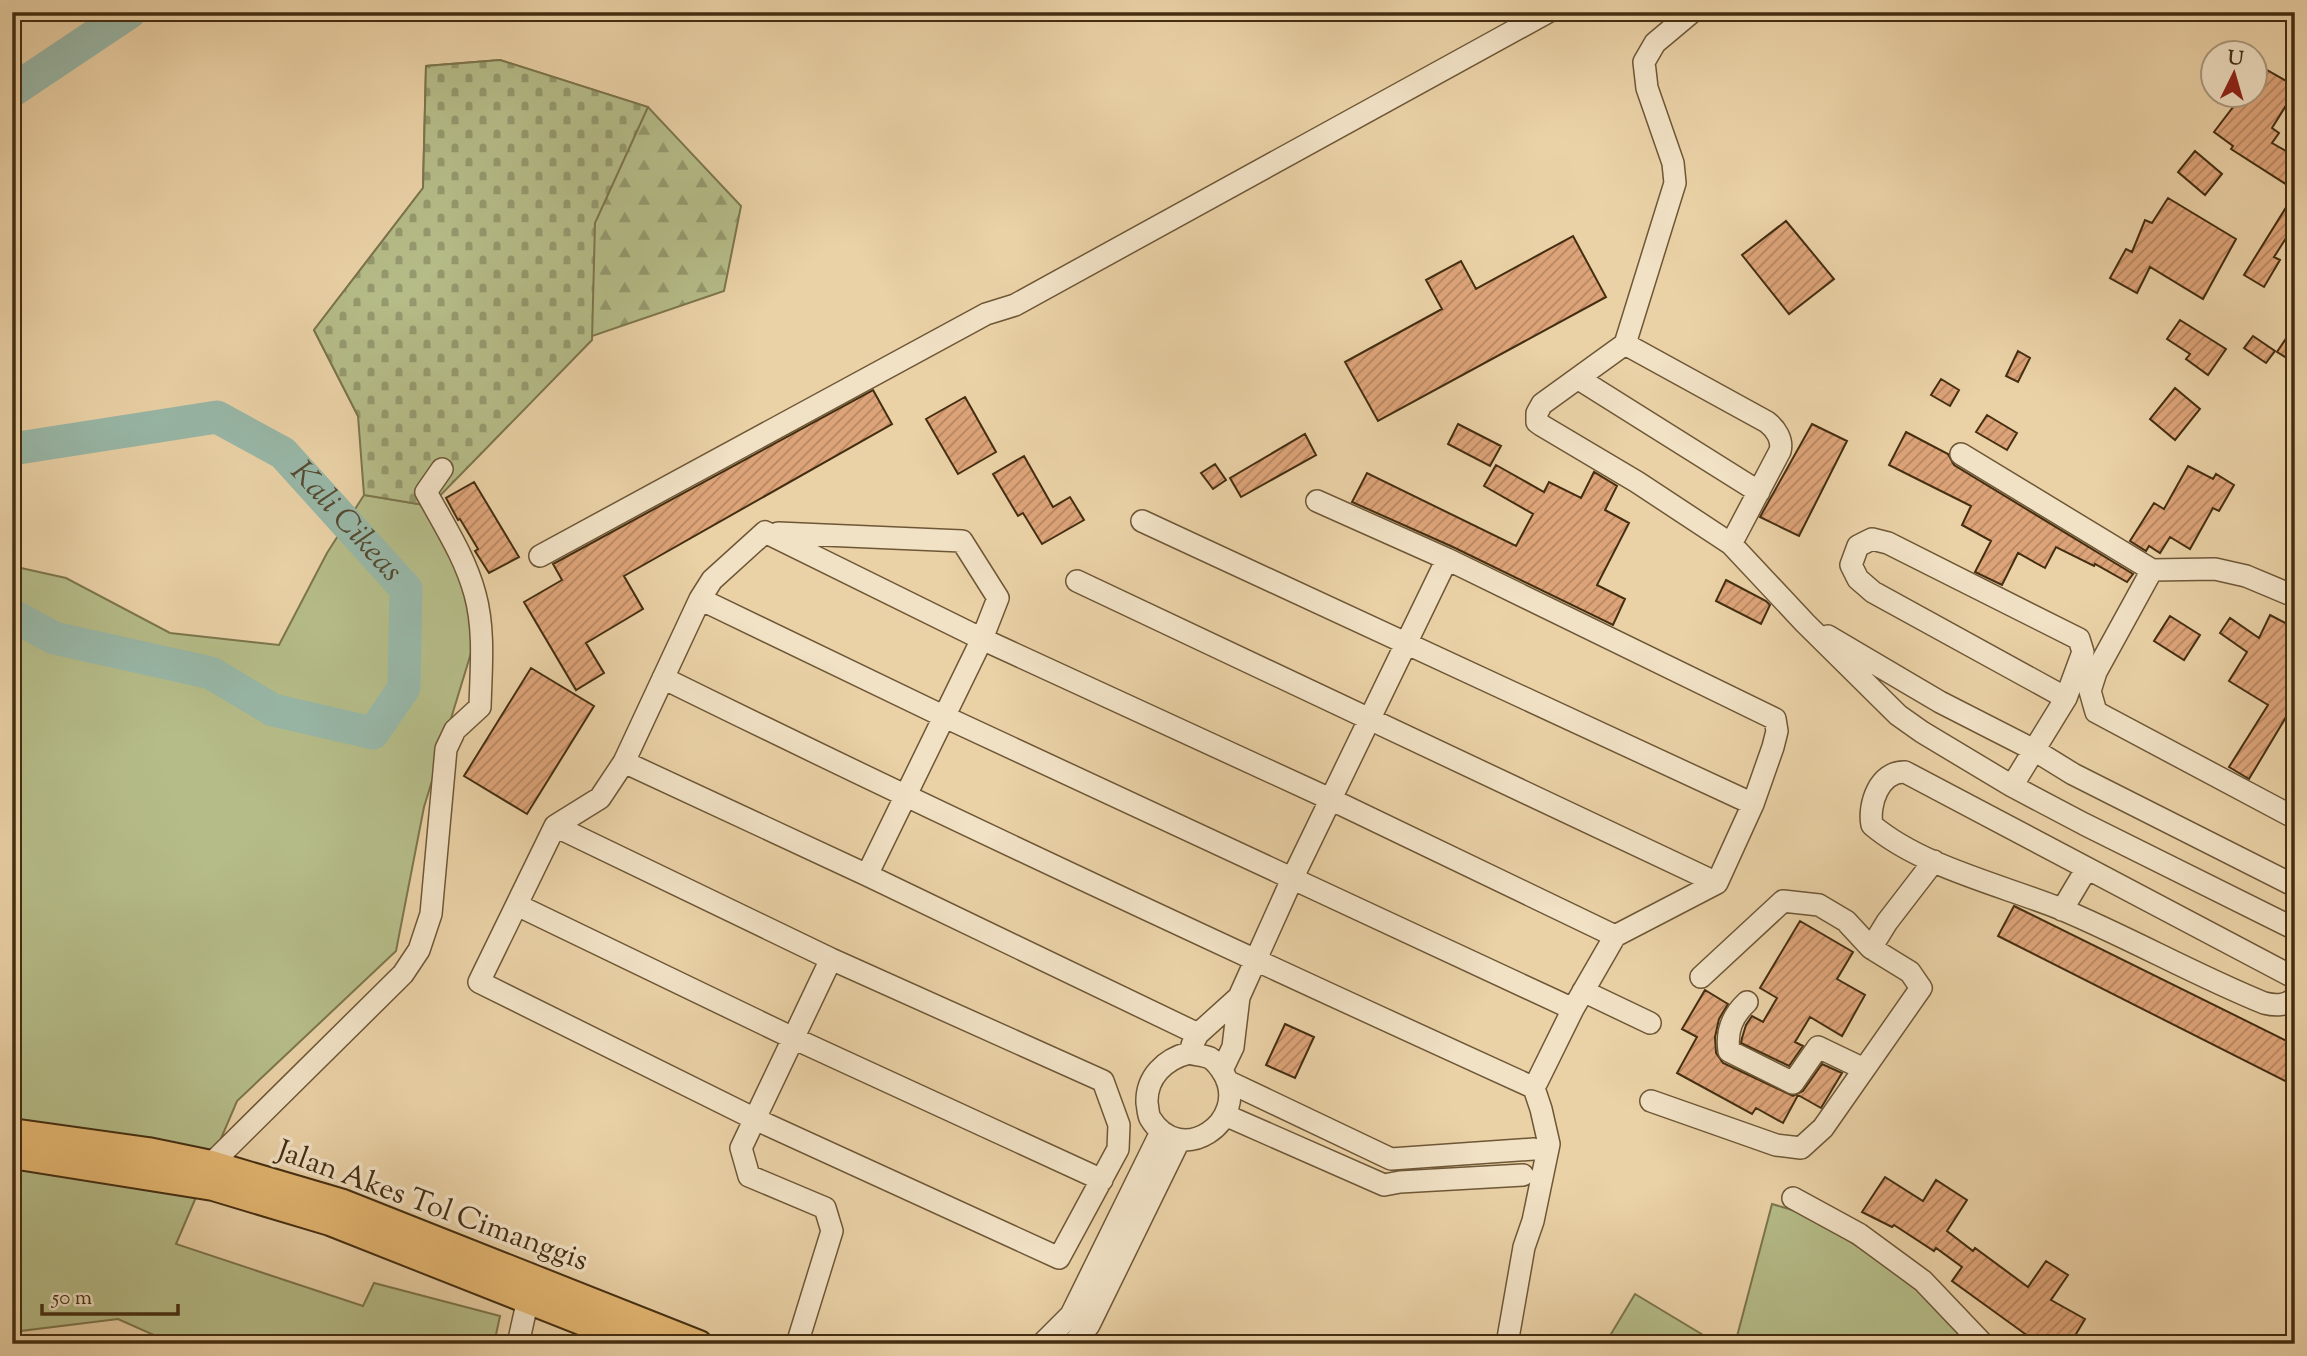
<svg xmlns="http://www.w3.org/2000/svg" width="2307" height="1356" viewBox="0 0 2307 1356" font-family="'Sorts Mill Goudy',serif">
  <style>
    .grass { fill: #b5bc88; stroke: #7c754c; stroke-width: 2 }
    .forest { fill: url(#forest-firs); stroke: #7c754c; stroke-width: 2 }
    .cemetery { fill: url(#cemetery-stones); stroke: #7c754c; stroke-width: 2 }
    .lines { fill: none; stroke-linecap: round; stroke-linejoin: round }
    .river { stroke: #98b7a7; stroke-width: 33 }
    .building { fill: url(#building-hatch); stroke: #442e11; stroke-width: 2 }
    .minor-casing { stroke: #6e5736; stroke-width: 24 }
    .major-casing { stroke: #442e11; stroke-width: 30 }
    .minor { stroke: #f1e1c5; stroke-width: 21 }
    .major { stroke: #e5b873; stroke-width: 26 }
    .labels { text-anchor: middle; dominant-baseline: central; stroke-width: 7; stroke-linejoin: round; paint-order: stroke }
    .street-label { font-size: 30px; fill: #442e11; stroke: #f1e1c5 }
    .water-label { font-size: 32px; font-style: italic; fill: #55492f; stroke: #f1e1c5 }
  </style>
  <defs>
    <pattern id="forest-firs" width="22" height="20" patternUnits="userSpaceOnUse" patternTransform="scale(1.75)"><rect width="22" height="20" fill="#b5bc88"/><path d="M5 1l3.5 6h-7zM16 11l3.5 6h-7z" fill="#95996e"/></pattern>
    <pattern id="cemetery-stones" width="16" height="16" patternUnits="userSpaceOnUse" patternTransform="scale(1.75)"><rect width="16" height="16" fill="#b5bc88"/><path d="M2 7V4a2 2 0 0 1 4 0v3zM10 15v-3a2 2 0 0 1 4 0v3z" fill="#95996e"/></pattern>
    <pattern id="building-hatch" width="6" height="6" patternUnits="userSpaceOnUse" patternTransform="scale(1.75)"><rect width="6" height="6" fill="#dea479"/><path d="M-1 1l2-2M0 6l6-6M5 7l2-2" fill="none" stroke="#b68662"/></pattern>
  </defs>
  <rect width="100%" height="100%" fill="#ead1a6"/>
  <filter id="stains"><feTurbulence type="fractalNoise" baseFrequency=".00286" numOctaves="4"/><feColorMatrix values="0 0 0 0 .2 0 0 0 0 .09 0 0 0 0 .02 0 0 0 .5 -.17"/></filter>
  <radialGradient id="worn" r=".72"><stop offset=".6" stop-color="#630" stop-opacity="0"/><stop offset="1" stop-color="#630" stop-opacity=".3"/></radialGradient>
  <path class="grass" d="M364,495L430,506L482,617L424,807L396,951L237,1101L176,1244L363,1306L374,1283L500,1316L494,1344H174L118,1319L12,1332V566L66,578L170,633L279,645L327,553Z
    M1772,1204L1802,1213L1911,1278L1979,1344H1735Z
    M1635,1294L1718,1344H1605Z"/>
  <path class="forest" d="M500,60L648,107L741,206L724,291L358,416L314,330L423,188L426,66Z"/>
  <path class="cemetery" d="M500,60L648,107L595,223L592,340L430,506L364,495L358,416L314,330L423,188L426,66Z"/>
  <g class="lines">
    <g class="river">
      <path d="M12,91L130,12"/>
      <path id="s1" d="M12,449L217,417L283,453L406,589L404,688L373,733L273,710L211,673L54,638L12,615"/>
    </g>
  </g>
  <path class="building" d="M2260,66L2295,86V91L2272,128L2279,133L2272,143L2295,156V190L2231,149L2233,146L2214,132L2243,94H2255V76Z
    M2195,151L2222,174L2205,195L2178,172Z
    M2295,193V224L2274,257L2280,260L2264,287L2244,275Z
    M2168,198L2236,239L2203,299L2150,267L2137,293L2110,278L2126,249L2132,252L2145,220L2152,223Z
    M1786,221L1834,279L1789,314L1742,255Z
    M1573,236L1606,297L1378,421L1345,362L1442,309L1426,280L1461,261L1476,289Z
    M2180,320L2226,349L2208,375L2186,359L2190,354L2167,339Z
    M2295,325V363L2277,352Z
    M2253,336L2275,351L2266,363L2244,348Z
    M2018,351L2030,358L2018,382L2006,376Z
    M1941,379L1959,390L1950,406L1931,395Z
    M2175,388L2200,409L2175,440L2150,419Z
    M873,390L892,424L624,576L643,609L586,643L604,673L576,690L524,602L562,580L553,564Z
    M965,397L996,452L958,474L926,419Z
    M1987,415L2017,433L2007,450L1976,432Z
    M1458,424L1501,446L1490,466L1448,444Z
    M1812,424L1847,441L1799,536L1760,517Z
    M1906,432L1948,454L1954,465L2133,574L2127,582L2095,564L2094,566L2056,547L2045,568L2018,553L2002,585L1975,572L1991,541L1962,525L1971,506L1889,465Z
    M1305,434L1316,455L1241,497L1230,478Z
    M1024,456L1053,507L1070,497L1084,520L1042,544L1023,513L1018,516L993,474Z
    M1215,464L1226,480L1213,489L1201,473Z
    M1496,465L1544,492L1549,482L1581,498L1594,472L1617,486L1605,510L1629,523L1597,585L1625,599L1613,625L1453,547L1352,502L1367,473L1516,546L1533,514L1484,486Z
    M2188,466L2213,479L2216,474L2234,485L2219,511L2213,508L2190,549L2170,537L2160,553L2149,546L2146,551L2130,541L2154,503L2164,509Z
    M474,482L519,557L489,573L475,551L478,549L460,519L458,520L446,498Z
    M1726,580L1766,601L1770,605L1761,624L1716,601Z
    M2270,615L2295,628V702L2249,779L2229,767L2268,705L2229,681L2247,652L2220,633L2230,618L2259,638Z
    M2170,616L2200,635L2184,660L2154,641Z
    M531,668L594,706L527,814L464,776Z
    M2014,906L2295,1045V1086L1998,936Z
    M1800,921L1853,952L1837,979L1865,995L1842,1036L1810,1017L1795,1042L1803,1046L1789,1066L1741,1043L1742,1038L1746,1025L1752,1016L1763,1022L1777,998L1760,988Z
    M1705,990L1728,1004L1719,1019L1715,1037L1716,1053L1723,1063L1793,1096L1803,1091L1822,1064L1842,1073L1821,1108L1798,1095L1783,1123L1756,1108L1752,1114L1677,1073L1697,1037L1682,1029Z
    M1285,1024L1314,1037L1295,1078L1266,1065Z
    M1885,1177L1923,1201L1936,1180L1967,1200L1947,1231L1973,1251L1975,1248L2028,1287L2046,1261L2068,1275L2051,1300L2085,1319L2070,1344H2039L1952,1281L1962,1267L1936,1248L1934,1251L1894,1225L1892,1227L1862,1212Z"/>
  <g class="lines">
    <g class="minor-casing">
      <path id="minor" d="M1625,344L1675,183L1673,163L1647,88L1644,62L1655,43L1692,12
        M1579,379L1759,492
        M1961,454L2152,570L2096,672L2090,691L2096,712L2295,818
        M1142,521L1753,804
        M778,533L962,541L998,598L982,639L867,875
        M1731,544L1780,451C1783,440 1776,429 1767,422L1625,344L1542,404L1537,413V422L1541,425L1637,482L1731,544L1805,623L1898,715L1922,732L2012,786L2084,824L2295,929
        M540,556L986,314L1015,305L1548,12
        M2152,570L2215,569L2246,576L2289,594
        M1077,581L1717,883
        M700,599L945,717L1573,1009L1615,936L1717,883L1753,804L1773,747L1777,731L1775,719L1447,559L1317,501
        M1828,636L1940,702L2034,750L2073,774L2295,886
        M663,678C949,819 1238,953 1528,1085H1533L1537,1082L1573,1009
        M624,762L867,875L1198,1034
        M2012,786L2066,698L2083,652L2079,639L1888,543L1872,539L1858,546L1851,565L1858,579L1873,592L2066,698
        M555,826L831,959L1103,1081L1119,1125L1118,1149L1059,1258L755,1119L479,982L555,826L600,798L624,762L700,599L712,580L765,532L982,639L1330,799L1615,936
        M517,905L793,1038L1102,1180
        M2062,910L2087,868
        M1701,977L1783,901L1819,905L1846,921L1871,948
        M2295,978L1905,772C1879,771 1868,805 1872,825C1920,866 2001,885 2061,909C2130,938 2195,975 2264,1003C2276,1006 2285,1006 2295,998
        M1583,991L1650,1023
        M1747,1002C1732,1016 1726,1031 1729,1051L1793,1083L1818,1047L1864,1069
        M1192,1045L1198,1034L1239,997
        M1189,1053C1195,1055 1204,1055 1210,1058C1215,1061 1221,1069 1224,1074C1250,1121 1181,1169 1150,1118C1148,1114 1148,1108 1147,1103C1146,1077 1165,1059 1189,1053Z
        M1222,1070L1233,1047L1239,997L1293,877L1447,559
        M1227,1081L1391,1159L1534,1149
        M1651,1101L1776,1145L1801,1148L1823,1128L1921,988L1910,972L1871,948L1887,922L1934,861
        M1225,1115L1384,1185L1400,1182L1523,1175
        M211,1164L403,974L419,950L431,914L446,749L455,730L480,707C481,670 485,630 475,594C465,557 444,525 426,492L442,469
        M1793,1198L1859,1234L1923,1281L1983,1344
        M518,1344L528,1299
        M797,1344L832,1231L825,1208L749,1176L741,1148L831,959
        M1042,1344L1071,1315L1161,1132
        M1073,1344L1089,1325L1179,1141
        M1507,1344L1524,1247L1533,1221L1549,1144L1541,1109L1533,1085"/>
    </g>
    <g class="major-casing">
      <path id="major" d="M12,1132L148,1151L211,1164L343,1203L699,1344
        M12,1155L213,1187L330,1222L639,1344"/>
    </g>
    <use href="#minor" class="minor"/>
    <use href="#major" class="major"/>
  </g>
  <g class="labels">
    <g class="street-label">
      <text transform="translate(432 1207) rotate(20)">Jalan Akes Tol Cimanggis</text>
    </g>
    <g class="water-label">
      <text stroke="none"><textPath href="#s1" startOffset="376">Kali Cikeas</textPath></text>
    </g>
  </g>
  <rect width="2307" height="1356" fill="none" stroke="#ead1a6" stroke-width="42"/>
  <rect x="14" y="14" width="2279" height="1328" fill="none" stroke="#442e11" stroke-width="3.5"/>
  <rect x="21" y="21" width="2265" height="1314" fill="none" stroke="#442e11" stroke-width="2"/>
  <g transform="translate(2234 74) rotate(5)"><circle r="33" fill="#f1e1c5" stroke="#ac997d" stroke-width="2"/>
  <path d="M0-5L12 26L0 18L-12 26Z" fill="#8f2418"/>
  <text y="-10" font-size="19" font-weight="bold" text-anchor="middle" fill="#442e11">U</text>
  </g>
  <path d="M42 1304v10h136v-10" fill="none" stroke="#442e11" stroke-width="3.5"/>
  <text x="52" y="1304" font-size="21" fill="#442e11" stroke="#f1e1c5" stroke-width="5" paint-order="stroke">50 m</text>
  <rect width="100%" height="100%" filter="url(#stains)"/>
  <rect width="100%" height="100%" fill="url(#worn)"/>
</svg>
